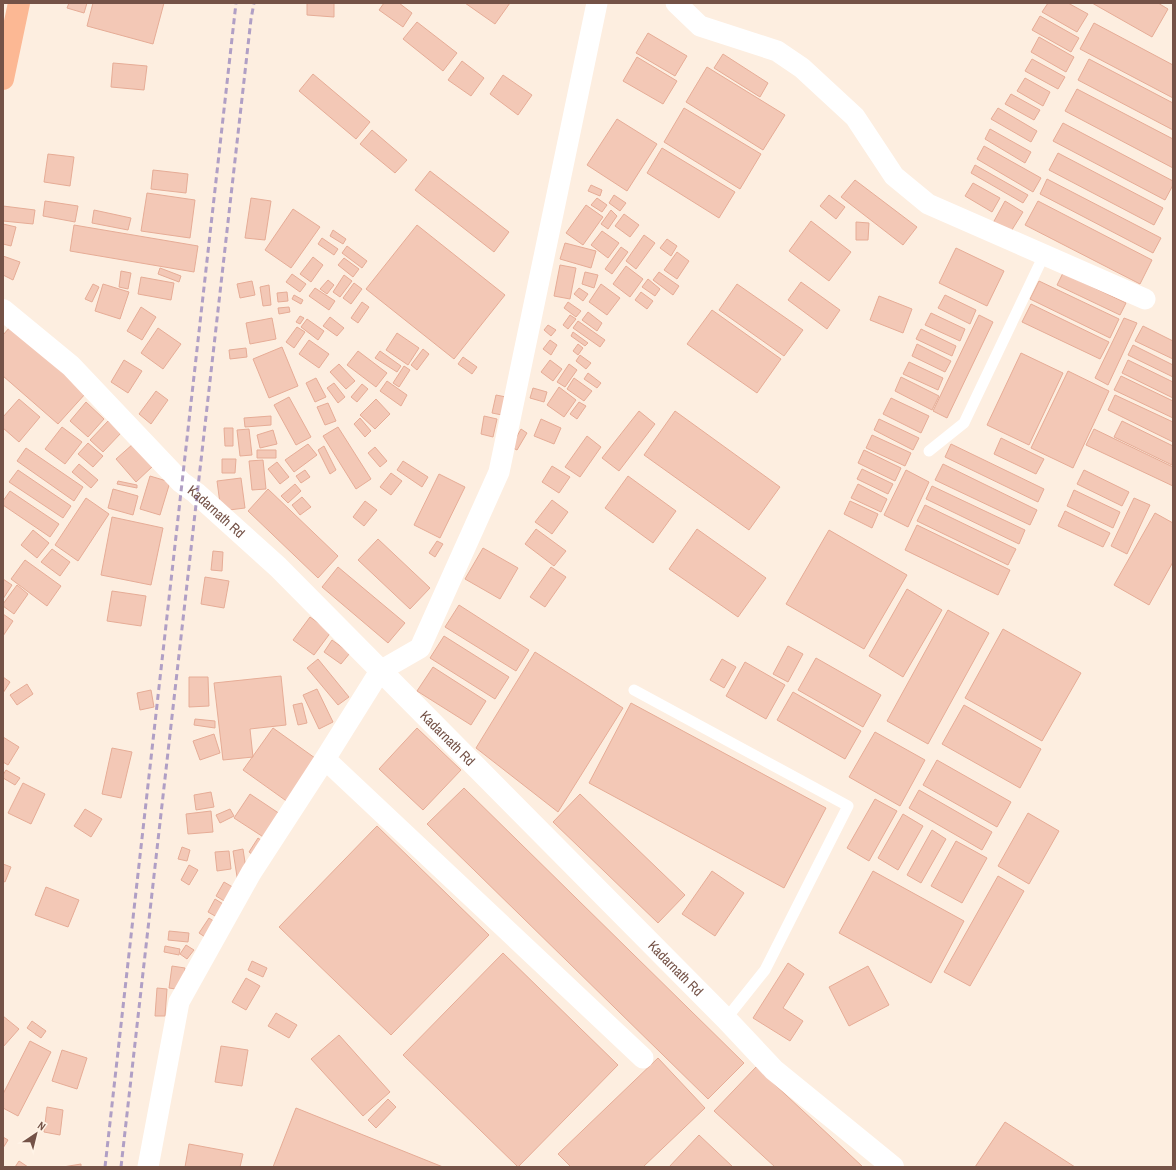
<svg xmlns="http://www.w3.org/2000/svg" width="1176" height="1170" viewBox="0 0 1176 1170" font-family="'Archivo Narrow',sans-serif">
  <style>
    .building { fill: #f3c8b6; stroke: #e6ac96 }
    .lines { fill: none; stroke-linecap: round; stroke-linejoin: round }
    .service { stroke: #fff; stroke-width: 11 }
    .minor { stroke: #fff; stroke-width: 21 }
    .secondary { stroke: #fff; stroke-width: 22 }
    .trunk { stroke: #fcb894; stroke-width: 22 }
    .rail { stroke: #b09fc5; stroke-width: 3; stroke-dasharray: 6 4; stroke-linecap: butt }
    .labels { text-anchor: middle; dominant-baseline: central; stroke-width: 3; stroke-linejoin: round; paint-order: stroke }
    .street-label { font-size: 14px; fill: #745247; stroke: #fff3e6 }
  </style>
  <rect width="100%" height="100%" fill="#fdeee0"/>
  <path class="building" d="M69,3H87L84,13L67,8Z
    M93,3H164L153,44L87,26Z
    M307,3H334V17L307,15Z
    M384,3H399L412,13L403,27L379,10Z
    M465,3H510L495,24Z
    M1048,3H1068L1088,14L1077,32L1042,12Z
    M1092,3H1158L1168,9L1152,37Z
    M1040,16L1079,38L1071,52L1032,30Z
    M417,22L457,53L443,71L403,39Z
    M1094,23L1173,65V98L1080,49Z
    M648,33L687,56L675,76L636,53Z
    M1039,37L1074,57L1066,72L1031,52Z
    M723,54L768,83L760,97L714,68Z
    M637,57L677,81L663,104L623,81Z
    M1032,59L1065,77L1058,89L1025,71Z
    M1089,59L1173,103V130L1078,80Z
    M462,61L484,78L471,96L448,80Z
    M113,63L147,66L144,90L111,87Z
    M707,67L785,115L763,150L686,102Z
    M313,74L370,122L356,139L299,91Z
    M503,75L532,95L518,115L490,94Z
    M1025,78L1050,92L1043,106L1017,91Z
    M1077,89L1173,139V168L1065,111Z
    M1011,94L1040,110L1034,120L1005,104Z
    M684,108L761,154L740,189L664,142Z
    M998,108L1037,131L1031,142L991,119Z
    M617,119L657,144L627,191L587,165Z
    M1063,123L1173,181V185L1165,200L1053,141Z
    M990,129L1031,152L1025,163L985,139Z
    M372,130L407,160L395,173L360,144Z
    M984,146L1041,178L1033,192L977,159Z
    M662,148L735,192L719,218L647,173Z
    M1058,153L1163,208L1154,225L1049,170Z
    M48,154L74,157L70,186L44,182Z
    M975,165L1028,195L1023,203L971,173Z
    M153,170L188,174L186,193L151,189Z
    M430,171L509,232L494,252L415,190Z
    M1047,179L1161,238L1153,253L1040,194Z
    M855,180L917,227L903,245L841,197Z
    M973,183L1000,198L992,212L965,196Z
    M591,185L602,190L600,196L588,191Z
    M147,193L195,200L190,238L141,231Z
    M614,195L626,203L620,211L609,203Z
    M829,195L845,207L836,219L820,206Z
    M251,198L271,201L265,240L245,238Z
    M597,198L607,205L602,212L591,205Z
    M45,201L78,206L75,222L43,216Z
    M1005,201L1023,212L1010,233L993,223Z
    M1038,201L1152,260L1140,284L1025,225Z
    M586,205L603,217L583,245L566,233Z
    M3,206L35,210L33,224L3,221Z
    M293,209L320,227L291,268L265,250Z
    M94,210L131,218L128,230L92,223Z
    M611,210L617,216L608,229L601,224Z
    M624,214L639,225L630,237L615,226Z
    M811,221L851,252L829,281L789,251Z
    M856,222L869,223L868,240H856Z
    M3,224L16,227L11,246L3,244Z
    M74,225L198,246L194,272L70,251Z
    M417,225L505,295L454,359L366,289Z
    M333,230L346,239L343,244L330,236Z
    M602,231L619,243L608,258L591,245Z
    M644,235L655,243L636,269L626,261Z
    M322,238L338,249L334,255L318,244Z
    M667,239L677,246L671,256L660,248Z
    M565,243L596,251L591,268L560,259Z
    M347,246L367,261L362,268L342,253Z
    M621,247L628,252L612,274L605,269Z
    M956,248L1004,271L987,306L939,283Z
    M677,252L689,261L677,279L664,270Z
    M3,256L20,262L13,280L3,275Z
    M313,257L323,265L311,282L300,274Z
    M344,258L359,269L353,277L338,265Z
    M560,265L576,268L570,299L554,296Z
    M626,266L643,279L630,297L613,284Z
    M160,268L181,276L179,282L158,274Z
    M121,271L131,273L128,289L119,287Z
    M585,272L598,275L594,288L582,284Z
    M659,272L679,286L673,295L653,280Z
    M1063,273L1126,303L1120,315L1057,285Z
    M292,274L306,284L300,292L286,282Z
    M344,275L352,281L340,297L333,292Z
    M141,277L174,283L171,300L138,294Z
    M648,279L660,289L655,296L642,287Z
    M328,280L334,285L327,294L320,289Z
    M252,281L255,295L240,298L237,284Z
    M1039,281L1119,319L1110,338L1030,299Z
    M801,282L840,310L827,329L788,300Z
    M354,283L362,289L351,304L343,298Z
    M93,284L99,287L92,302L85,299Z
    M103,284L129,292L120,319L95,311Z
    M601,284L620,298L607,315L589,302Z
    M737,284L803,330L784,356L719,310Z
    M269,285L271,305L263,306L260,287Z
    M315,288L335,301L329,310L309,296Z
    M579,288L588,294L583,301L574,294Z
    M287,292L288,301L278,302L277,293Z
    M641,292L653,301L647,309L635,300Z
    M294,295L303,300L301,304L292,299Z
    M945,295L976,310L970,324L938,308Z
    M879,296L912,309L903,333L870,320Z
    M362,302L369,307L358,323L351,318Z
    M568,302L581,311L576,317L564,308Z
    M1031,304L1109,342L1100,359L1022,322Z
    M141,307L156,317L142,340L127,331Z
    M289,307L290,312L279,314L278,308Z
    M712,310L781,359L757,393L687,344Z
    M588,312L602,323L597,331L582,320Z
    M931,313L965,329L960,341L925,325Z
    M570,315L576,319L568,329L563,325Z
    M979,315L993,322L947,418L933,411Z
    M300,316L304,318L300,324L296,322Z
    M330,317L344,328L337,336L323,326Z
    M272,318L276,339L250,344L246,323Z
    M1124,318L1137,323L1108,385L1095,378Z
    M307,319L324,331L318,340L301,327Z
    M578,321L605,340L600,347L573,328Z
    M548,325L556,330L551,336L544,330Z
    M1143,326L1173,341V359L1135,341Z
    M10,327L86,393L58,424L3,376V335Z
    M297,327L305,332L294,348L286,342Z
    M158,328L181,344L163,369L141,353Z
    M921,329L956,346L952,356L916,339Z
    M573,332L588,343L585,346L571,336Z
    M397,333L419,348L408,365L386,350Z
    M309,340L329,354L319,368L299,354Z
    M550,340L557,345L551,355L543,349Z
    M578,344L583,348L578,355L573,351Z
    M917,344L951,361L945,372L912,356Z
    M1133,345L1173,365V377L1128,355Z
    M282,347L298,386L269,398L253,359Z
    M246,348L247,357L230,359L229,350Z
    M423,349L429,354L417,370L411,365Z
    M358,351L387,373L376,387L347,365Z
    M380,351L401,366L397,372L375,358Z
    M1021,353L1063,373L1029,445L987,425Z
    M580,355L591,363L586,369L576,361Z
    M463,357L477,367L472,374L458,364Z
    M124,360L142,371L128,393L111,382Z
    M550,360L562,369L553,381L541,372Z
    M1128,360L1173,382V398L1122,373Z
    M909,362L943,378L938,390L903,374Z
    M339,364L355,381L346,389L330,372Z
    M569,364L577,370L565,387L557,382Z
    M404,366L410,370L399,387L393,383Z
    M1068,371L1109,391L1073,468L1031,448Z
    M588,373L601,383L597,388L584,379Z
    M1121,376L1173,401V418L1114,390Z
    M901,377L939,396L932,410L895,391Z
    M316,378L326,397L315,402L306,383Z
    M574,378L592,391L584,401L567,389Z
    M387,381L407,395L401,406L380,391Z
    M334,383L345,397L338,403L327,388Z
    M362,384L368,389L357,402L351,397Z
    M559,387L576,400L564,417L547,405Z
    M533,388L547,392L544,402L530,398Z
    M156,391L168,400L151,424L139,414Z
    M496,395L506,397L502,415L492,413Z
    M1115,395L1173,422V442L1108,410Z
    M289,397L311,437L296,445L274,405Z
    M891,398L929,416L921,433L883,414Z
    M19,399L40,417L19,442L3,428V417Z
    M376,399L390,414L375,429L360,415Z
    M86,402L104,419L88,437L70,421Z
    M579,402L586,406L577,419L570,414Z
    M328,403L336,421L325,425L317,407Z
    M639,411L655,424L619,471L602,458Z
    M675,411L780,487L749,530L644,455Z
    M271,416V425L245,427L244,418Z
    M484,416L497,419L493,437L481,434Z
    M360,418L371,431L365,437L354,424Z
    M541,419L561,428L554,444L534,436Z
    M879,419L919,438L913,450L874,430Z
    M108,421L121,433L103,452L90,440Z
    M1122,421L1173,446L1172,465L1114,437Z
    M62,427L82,442L65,464L45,449Z
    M338,427L371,479L356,489L323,436Z
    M224,428H233V446H225Z
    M249,429L252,455L240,456L237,430Z
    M521,429L527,433L517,450L511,447Z
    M1094,429L1173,467V486L1086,445Z
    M273,430L277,444L260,448L257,435Z
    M872,435L911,453L905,466L866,448Z
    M587,436L601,447L580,477L565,467Z
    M1001,438L1044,459L1036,474L994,454Z
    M88,443L103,456L93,467L78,454Z
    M133,444L153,466L136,482L116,459Z
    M308,444L317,455L294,472L285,460Z
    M951,444L1044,489L1038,502L945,457Z
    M324,446L336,470L330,474L318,450Z
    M375,447L387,461L380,467L368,453Z
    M26,448L83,487L74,501L17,461Z
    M257,450H276V458H257Z
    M864,450L901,468L895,481L858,463Z
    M222,459H236L235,473H222Z
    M263,460L266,489L252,490L249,461Z
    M403,461L428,477L422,487L397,470Z
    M277,462L289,477L280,484L268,469Z
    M79,464L98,480L91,488L72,472Z
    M943,464L1037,510L1030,525L935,480Z
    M552,466L570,477L559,493L542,482Z
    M862,469L893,484L888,494L857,479Z
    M18,470L71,506L63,518L9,482Z
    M305,470L310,477L301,483L296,476Z
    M906,470L929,482L908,527L884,515Z
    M1084,470L1129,492L1122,506L1077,484Z
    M391,473L402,481L391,495L380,487Z
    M439,474L465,487L440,538L414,525Z
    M150,476L170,482L160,515L140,509Z
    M628,476L676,511L653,543L605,508Z
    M241,478L245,508L221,511L217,481Z
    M118,481L137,485V488L117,484Z
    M295,484L301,491L288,503L281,496Z
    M858,484L887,499L881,512L851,498Z
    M932,486L1025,530L1019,544L926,499Z
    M113,489L138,496L133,515L108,508Z
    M268,489L338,556L318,578L248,511Z
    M1074,490L1120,512L1113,528L1067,506Z
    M10,491L59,524L50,537L3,505V501Z
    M302,497L311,507L300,515L292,505Z
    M86,498L109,514L78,561L55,545Z
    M1134,498L1150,505L1127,554L1111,546Z
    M552,500L568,512L552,534L535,522Z
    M365,501L377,510L364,526L353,517Z
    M850,501L878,514L872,528L844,514Z
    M925,505L1016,549L1008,565L917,521Z
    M1065,511L1110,533L1103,547L1058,526Z
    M1155,513L1173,523V562L1149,605L1114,585Z
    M112,517L163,528L151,585L101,575Z
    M917,525L1010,570L998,595L905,550Z
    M536,529L566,551L554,566L525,544Z
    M697,529L766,578L738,617L669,569Z
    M33,530L49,543L37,558L21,545Z
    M829,530L907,575L864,649L786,604Z
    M378,539L430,588L410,609L358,560Z
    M437,541L443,544L435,557L429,553Z
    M483,548L518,568L500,599L465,579Z
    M52,549L70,562L60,576L41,562Z
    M213,551L223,552L222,571L211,570Z
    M25,560L61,586L47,606L11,579Z
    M338,567L405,623L388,643L322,587Z
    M551,567L566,577L545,607L530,597Z
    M205,577L229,581L224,608L201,604Z
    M3,579L12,585L3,599Z
    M17,585L28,594L14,614L3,606V604Z
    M907,589L942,610L903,677L869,656Z
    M112,591L146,596L141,626L107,621Z
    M459,605L529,650L516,671L445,627Z
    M948,610L989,633L928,744L887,721Z
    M3,614L13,621L3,636Z
    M310,617L331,632L314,655L293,640Z
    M1003,629L1081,673L1042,741L965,698Z
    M444,636L509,677L495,699L430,658Z
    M332,640L350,653L341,664L324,652Z
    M788,646L803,654L788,682L773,674Z
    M535,652L623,708L558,812L476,748Z
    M816,658L881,695L863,727L798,690Z
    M318,659L349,697L338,705L307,668Z
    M722,659L736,667L724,688L710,680Z
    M745,662L785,685L766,719L726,696Z
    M433,667L486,701L471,725L417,691Z
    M281,676L286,725L250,729L253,757L223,760L214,683Z
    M3,677L10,682L3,693Z
    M189,677H208L209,706L189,707Z
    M27,684L33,694L17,705L10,695Z
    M317,689L333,722L319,729L303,695Z
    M151,690L154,707L140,710L137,693Z
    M793,692L861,731L845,759L777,720Z
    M302,703L307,723L298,725L293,705Z
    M631,703L826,808L784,888L589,783Z
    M964,705L1041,749L1020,788L942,744Z
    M195,719L215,721V728L194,725Z
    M273,728L322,763L292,805L243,770Z
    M417,728L461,770L423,810L379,769Z
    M875,732L925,760L900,806L849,777Z
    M214,734L220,753L200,760L193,741Z
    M3,737L19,747L8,765L3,762Z
    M112,748L132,752L121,798L102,794Z
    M937,760L1011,802L997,827L923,785Z
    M6,770L20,778L15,785L3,778V775Z
    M23,783L45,794L31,824L8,813Z
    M464,788L744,1063L708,1099L427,824Z
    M919,790L992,832L982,850L909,808Z
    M211,792L214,807L196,810L194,795Z
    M250,794L286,818L271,842L234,818Z
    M580,794L685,895L658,923L553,822Z
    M875,799L897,811L869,861L847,848Z
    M85,809L102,819L91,837L74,826Z
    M230,809L234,816L220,823L216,815Z
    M211,811L213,832L188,834L186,814Z
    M1028,813L1059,831L1029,884L998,866Z
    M903,814L923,826L898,870L878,858Z
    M377,826L489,935L391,1035L279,927Z
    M932,830L946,839L921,883L907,875Z
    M258,838L268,845L259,859L249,852Z
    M956,841L987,858L962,903L931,886Z
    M182,847L190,850L187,861L178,859Z
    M243,849L248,882L238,883L233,851Z
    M229,851L231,869L217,871L215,852Z
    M3,864L11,867L5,882L3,881Z
    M189,865L198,870L189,885L181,880Z
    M712,871L744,893L715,936L682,914Z
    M873,871L964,921L931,983L839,933Z
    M998,876L1024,891L970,986L944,972Z
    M224,882L248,896L239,910L216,896Z
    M46,887L79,900L68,927L35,915Z
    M215,899L238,913L231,925L208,912Z
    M209,918L221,926L211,941L199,933Z
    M169,931L189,933L188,942L168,940Z
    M186,945L194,950L187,959L180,954Z
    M165,946L180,949L179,955L164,952Z
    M503,953L618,1065L518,1167L403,1055Z
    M252,961L267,968L263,977L248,970Z
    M788,963L804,974L783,1008L803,1021L790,1041L753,1018Z
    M172,966L185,968L182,990L169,988Z
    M868,966L889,1005L849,1026L829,987Z
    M246,978L260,986L246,1010L232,1002Z
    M157,988L167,989L165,1016H155Z
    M276,1013L297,1025L289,1038L268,1026Z
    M3,1016L19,1029L3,1047Z
    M32,1021L46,1031L41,1038L27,1028Z
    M339,1035L390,1092L363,1116L311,1059Z
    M30,1041L51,1052L18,1116L3,1108V1094Z
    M221,1046L248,1050L242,1086L215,1082Z
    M62,1050L87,1058L77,1089L52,1081Z
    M658,1058L705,1108L643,1167H571L558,1154Z
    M756,1067L863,1167H775L714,1111Z
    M388,1099L396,1107L376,1128L368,1120Z
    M47,1107L63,1110L60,1135L44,1132Z
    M296,1108L443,1167H273Z
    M1005,1122L1075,1167H975Z
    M699,1135L733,1167H669Z
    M3,1137L8,1140L3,1148Z
    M189,1144L243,1154L240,1167H185Z
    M19,1161L28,1167H15Z
    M81,1164V1167H63Z"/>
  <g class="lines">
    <path class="service" d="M929,451L964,423L1044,255
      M634,690L848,806L765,970L726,1019"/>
    <path class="minor" d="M676,3L700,26L777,51L802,68L855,117L894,176L928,204L1145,299
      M325,759L643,1058
      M148,1167L179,1002L251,873L325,759L380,671L420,648L499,472L597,3"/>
    <path class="secondary" id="s1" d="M3,310L71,366L181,482L196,493L278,567L726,1019L774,1070L893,1167"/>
    <path class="trunk" d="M3,79L19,3"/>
    <path class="rail" d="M105,1167L236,3
      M121,1167L251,19L254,3"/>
  </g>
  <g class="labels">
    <g class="street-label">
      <text stroke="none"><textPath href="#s1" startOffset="294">Kadarnath Rd</textPath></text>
      <text stroke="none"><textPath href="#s1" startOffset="618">Kadarnath Rd</textPath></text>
      <text stroke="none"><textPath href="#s1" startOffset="942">Kadarnath Rd</textPath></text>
    </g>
  </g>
  <rect width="1176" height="1170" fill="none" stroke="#745247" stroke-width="8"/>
  <g transform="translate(36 1134) rotate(35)" stroke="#fff3e6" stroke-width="3" paint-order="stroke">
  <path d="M0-3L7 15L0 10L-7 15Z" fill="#745247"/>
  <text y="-6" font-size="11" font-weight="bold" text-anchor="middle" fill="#745247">N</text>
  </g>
</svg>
